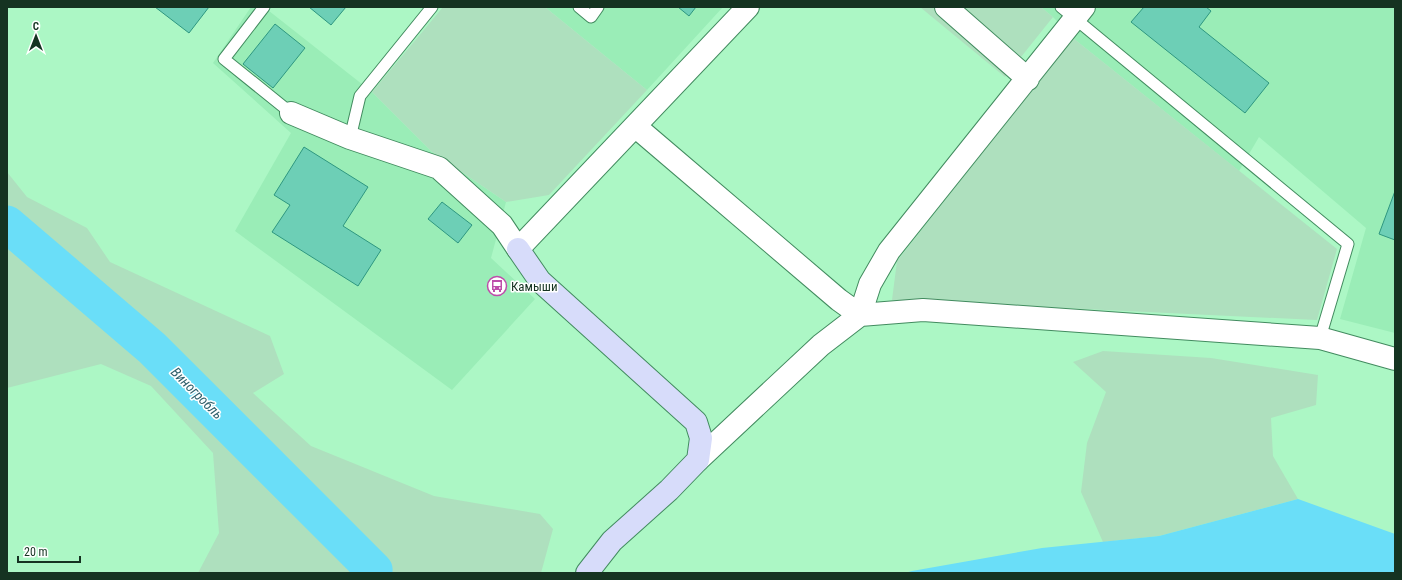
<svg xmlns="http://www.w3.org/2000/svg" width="1402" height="580" viewBox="0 0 1402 580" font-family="'Roboto Condensed',sans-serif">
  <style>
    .built { fill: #9aedb7 }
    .green { fill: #aee0be }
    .water { fill: #6adef8 }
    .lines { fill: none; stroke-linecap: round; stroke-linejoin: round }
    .river { stroke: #6adef8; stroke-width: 37 }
    .building { fill: #6dcfb6; stroke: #2e9780 }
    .lane-casing { stroke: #428b5f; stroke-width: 13 }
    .street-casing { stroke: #428b5f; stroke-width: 24 }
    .secondary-casing { stroke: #428b5f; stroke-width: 24 }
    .lane { stroke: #fff; stroke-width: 11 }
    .street { stroke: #fff; stroke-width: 22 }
    .secondary { stroke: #d7dcfa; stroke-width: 22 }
    .labels { text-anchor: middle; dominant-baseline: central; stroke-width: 3; stroke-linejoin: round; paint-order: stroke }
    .poi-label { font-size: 13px; fill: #153321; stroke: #fff; text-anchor: start }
    .water-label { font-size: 14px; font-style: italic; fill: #2f606c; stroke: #fff }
  </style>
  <rect width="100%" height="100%" fill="#acf7c5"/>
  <path class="built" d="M251,7H264L372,92L432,152L506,202L491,258L535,299L452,390L235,231L291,133L213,63Z
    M545,7H723L647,90Z
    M1041,7H1395V333L1340,319L1366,228L1259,137L1239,171L1073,38L1053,17Z"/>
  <path class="green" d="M443,7H545L647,90L549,195L506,202L432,152L372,92Z
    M920,7H1041L1053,17L1005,77Z
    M1073,38L1337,249L1317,320L892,300L897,261Z
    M7,172L27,197L87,228L110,262L270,336L284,374L253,393L311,446L434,496L540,514L553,529L541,573H198L219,533L213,453L151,386L101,364L7,388Z
    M1103,351L1211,358L1318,375L1316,405L1271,418L1273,456L1298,499L1159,536L1103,542L1081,492L1087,443L1106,392L1073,362Z"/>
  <path class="water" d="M1298,499L1395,534V573H905L912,571L1042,548L1159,536Z"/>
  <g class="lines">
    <path class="river" d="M7,224L152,348L374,570L373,573"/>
  </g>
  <path class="building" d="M155,7H209L189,33Z
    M309,7H346L331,25Z
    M678,7H696L689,16Z
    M1144,7H1206L1211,11L1199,27L1269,83L1245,113L1131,22Z
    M275,24L305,48L273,88L243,64Z
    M304,147L368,187L343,226L381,250L358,286L272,232L290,205L274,195Z
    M1395,191V240L1379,234Z
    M442,202L472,225L458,243L428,219Z"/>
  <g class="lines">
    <g class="lane-casing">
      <path id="lane" d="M264,7L224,59L291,113
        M579,7L591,17L598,7
        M1061,7L1348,244L1320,338
        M350,138L360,96L432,7"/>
    </g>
    <g class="street-casing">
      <path id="street" d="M946,7L1028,79
        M291,113L350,138L439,168L502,225L518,249L748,7
        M635,126L839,300L860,315L870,284L889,251L1084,7
        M698,460L821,345L860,315L923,310L1320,338L1395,359"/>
    </g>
    <g class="secondary-casing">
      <path id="secondary" d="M518,249L540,281L696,422L701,438L698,460L669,490L612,541L587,573"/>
    </g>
    <use href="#lane" class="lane"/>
    <use href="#street" class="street"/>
    <use href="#secondary" class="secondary"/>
  </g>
  <defs>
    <g id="bus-ring" transform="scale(1)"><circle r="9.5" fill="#fff" stroke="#be4daa" stroke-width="1.5"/><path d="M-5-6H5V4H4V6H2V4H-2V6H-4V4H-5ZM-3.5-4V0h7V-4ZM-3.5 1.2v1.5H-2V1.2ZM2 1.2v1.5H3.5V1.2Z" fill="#be4daa"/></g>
  </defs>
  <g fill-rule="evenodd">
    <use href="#bus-ring" x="497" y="286"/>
  </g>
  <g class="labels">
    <g class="poi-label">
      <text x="511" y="286">Камыши</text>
    </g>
    <g class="water-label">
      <text transform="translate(197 393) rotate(45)">Виногробль</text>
    </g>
  </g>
  <rect width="1402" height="580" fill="none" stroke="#153321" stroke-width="16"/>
  <g transform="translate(36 36)" stroke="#ffffff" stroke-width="3" paint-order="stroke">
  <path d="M0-3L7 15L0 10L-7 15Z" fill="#153321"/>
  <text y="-6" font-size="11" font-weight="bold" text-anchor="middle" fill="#153321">С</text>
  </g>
  <path d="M18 556v6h62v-6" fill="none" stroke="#153321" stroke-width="2"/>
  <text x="24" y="556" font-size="12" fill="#153321" stroke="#ffffff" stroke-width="3" paint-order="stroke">20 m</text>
</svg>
